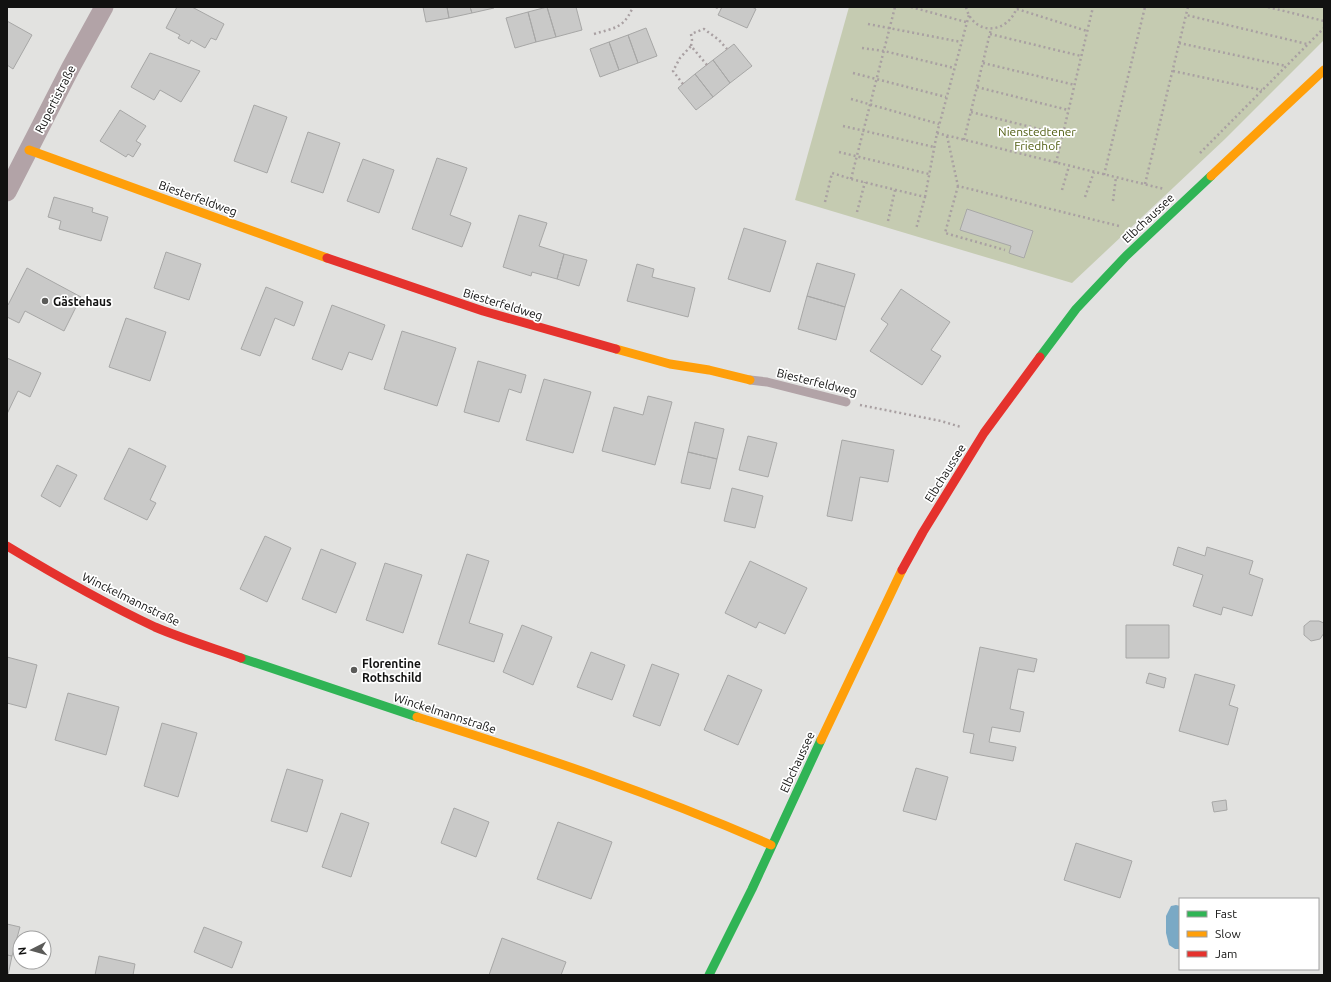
<svg xmlns="http://www.w3.org/2000/svg" width="1331" height="982" viewBox="0 0 1331 982" font-family="Ubuntu,sans-serif">
  <style>
    .green { fill: #c5cbb1 }
    .water { fill: #7aa9c5 }
    .building { fill: #c9c9c8; stroke: #a7a7a6 }
    .lines { fill: none; stroke-linecap: round; stroke-linejoin: round }
    .path { stroke: #a9a0a2; stroke-width: 2.5; stroke-dasharray: 2 3; stroke-linecap: butt }
    .lane { stroke: #b2a3a7; stroke-width: 9 }
    .street { stroke: #b2a3a7; stroke-width: 19 }
    .fast { stroke: #30b455; stroke-width: 9 }
    .slow { stroke: #ff9f0a; stroke-width: 9 }
    .jam { stroke: #e5322d; stroke-width: 9 }
    .poi-dot { fill: #5b5b59; stroke: #fff; stroke-width: 1.5 }
    .labels { text-anchor: middle; dominant-baseline: central; stroke-width: 3.5; stroke-linejoin: round; paint-order: stroke }
    .street-label { font-size: 12px; fill: #121211; stroke: #fff }
    .park-label { font-size: 12px; fill: #525f13; stroke: #fff }
    .poi-label { font-size: 12px; font-weight: bold; fill: #121211; stroke: #fff; text-anchor: start }
  </style>
  <rect width="100%" height="100%" fill="#e2e2e0"/>
  <path class="green" d="M849,7H1324V40L1225,139L1072,283L795,200Z"/>
  <path class="water" d="M1176,905L1180,906V949H1175L1169,945L1166,933V916L1171,906Z"/>
  <path class="building" d="M177,7H192L224,24L216,40L211,38L205,48L191,40L189,44L178,38L180,35L166,28Z
    M423,7H447L449,18L426,22Z
    M447,7H470L472,13L449,18Z
    M470,7H494V8L472,13Z
    M547,7L556,37L536,42L528,12Z
    M547,7H576L582,30L556,37Z
    M722,7H752L756,9L747,28L718,15Z
    M528,12L536,42L515,48L506,18Z
    M7,21L32,35L13,69L7,65Z
    M646,28L657,56L638,63L628,35Z
    M628,35L638,63L619,70L609,42Z
    M609,42L619,70L600,77L590,49Z
    M734,44L752,66L730,83L713,60Z
    M150,53L200,71L181,102L160,90L154,100L131,87Z
    M713,60L730,83L713,97L695,74Z
    M695,74L713,97L696,110L678,88Z
    M254,105L287,117L267,173L234,161Z
    M120,110L146,126L136,141L141,144L133,157L128,154L126,157L100,141Z
    M308,132L340,143L323,193L291,182Z
    M437,158L467,168L450,215L471,223L462,247L412,229Z
    M363,159L394,170L379,213L347,201Z
    M54,197L93,208L92,212L108,217L101,241L59,229L61,221L48,217Z
    M967,209L1033,231L1024,258L1009,253L1011,246L960,230Z
    M519,215L547,223L539,246L564,254L557,279L532,272L531,276L503,267Z
    M744,228L786,241L770,292L728,279Z
    M166,252L201,264L189,300L154,288Z
    M564,254L587,260L579,286L557,279Z
    M817,263L855,274L845,307L807,296Z
    M637,264L654,269L652,277L695,288L688,317L627,301Z
    M27,268L81,297L64,331L25,311L19,323L7,317V305H8Z
    M266,287L303,302L294,326L275,318L260,356L241,349Z
    M901,289L950,322L931,350L941,356L922,385L870,351L888,324L881,319Z
    M807,296L845,307L836,340L798,329Z
    M332,305L385,325L372,360L349,352L342,370L312,359Z
    M126,318L166,332L150,381L109,367Z
    M402,331L456,348L437,406L384,389Z
    M7,358L41,373L30,397L18,391L7,414Z
    M478,361L526,375L521,393L509,389L499,422L464,412Z
    M544,379L591,392L573,453L526,440Z
    M648,396L672,402L655,465L602,451L614,407L643,415Z
    M695,422L724,429L717,459L688,452Z
    M748,436L777,443L768,477L739,470Z
    M842,440L894,450L888,482L860,477L852,521L827,516Z
    M129,448L166,466L150,500L156,503L147,520L104,499Z
    M688,452L717,459L710,489L681,483Z
    M57,465L77,475L60,507L41,496Z
    M732,488L763,496L755,528L724,521Z
    M265,536L291,548L267,602L240,589Z
    M1178,547L1205,556L1207,547L1253,561L1249,574L1263,579L1252,616L1223,607L1221,615L1193,606L1203,575L1173,565Z
    M321,549L356,563L336,613L302,599Z
    M467,554L489,561L469,623L503,634L494,662L438,644Z
    M750,561L807,588L785,634L759,622L756,628L725,613Z
    M385,563L422,575L403,633L366,620Z
    M1310,621H1319L1324,623V633L1320,639L1311,641L1304,635V626Z
    M522,625L552,637L533,685L503,672Z
    M1126,625H1169V658H1126Z
    M980,647L1037,659L1034,672L1018,669L1010,709L1024,712L1020,732L992,727L989,742L1016,747L1013,761L970,753L974,734L963,732Z
    M591,652L625,665L612,700L577,687Z
    M7,657L37,665L26,708L7,703Z
    M652,664L679,674L660,726L633,716Z
    M1149,673L1166,678L1164,688L1146,683Z
    M1195,674L1235,685L1229,705L1238,708L1228,745L1179,731Z
    M728,675L762,690L738,745L704,730Z
    M68,693L119,707L106,755L55,740Z
    M162,723L197,733L178,797L144,786Z
    M916,768L948,777L936,820L903,811Z
    M287,769L323,780L307,832L271,821Z
    M1226,800L1227,810L1214,812L1212,802Z
    M454,808L489,822L476,857L441,843Z
    M341,813L369,823L351,877L322,867Z
    M558,822L612,842L591,899L537,879Z
    M1076,843L1132,861L1120,898L1064,880Z
    M7,924L20,927L12,956L7,955Z
    M204,927L242,942L232,968L194,952Z
    M502,938L566,962L561,975H489Z
    M7,955L12,956L8,975H7Z
    M99,956L135,964L133,975H95Z"/>
  <g class="lines">
    <path class="path" d="M716,7L721,9
      M911,7L966,22
      M966,7C973,36 1008,35 1017,7
      M1188,7L1186,15L1307,44
      M1268,7L1324,21
      M1017,9L1087,31
      M868,24L961,42
      M594,34C613,28 623,29 632,9
      M990,34L1081,56
      M1179,43L1286,66
      M862,48L884,51L954,68
      M983,63L1075,85
      M707,65L691,46L692,40L691,34L704,29L719,40L727,49
      M1173,71L1262,90
      M853,73L946,97
      M683,84L673,71L680,58L691,46
      M977,87L1068,110
      M851,99L939,124
      M971,112L1063,135
      M843,126L934,147
      M937,133L1164,189
      M947,136L958,186L1119,226
      M964,140L991,29
      M839,152L929,174
      M1200,153L1324,28
      M1056,163L1093,7
      M1104,175L1145,7
      M851,179L895,7
      M1145,184L1186,15
      M958,186L945,233L1005,250
      M1062,190L1069,166
      M925,197L937,133L969,15
      M1085,197L1094,172
      M1113,201L1116,177
      M825,202L832,173L851,179L925,197L916,229
      M857,212L865,182
      M888,221L895,190
      M860,405L941,421L961,427"/>
    <path class="lane" d="M750,380L767,382L846,402"/>
    <path class="street" d="M7,192L71,67L104,7"/>
    <path class="fast" d="M1040,357L1076,309L1126,256L1211,176
      M241,658L417,717
      M709,975L752,889L821,740"/>
    <path class="slow" d="M29,150L327,258
      M1211,176L1324,70
      M616,349L670,364L709,370L750,380
      M417,717C538,755 655,794 771,845
      M821,740L902,570"/>
    <path class="jam" d="M327,258L483,311L616,349
      M7,546C55,575 104,603 155,627C183,639 213,648 241,658
      M902,570L923,532L984,433L1040,357"/>
  </g>
  <g class="poi-dot">
    <circle cx="45" cy="301" r="4"/>
    <circle cx="354" cy="670" r="4"/>
  </g>
  <g class="labels">
    <g class="street-label">
      <text transform="translate(55 99) rotate(-63)">Rupertistraße</text>
      <text transform="translate(198 198) rotate(20)">Biesterfeldweg</text>
      <text transform="translate(1148 218) rotate(-43)">Elbchaussee</text>
      <text transform="translate(503 304) rotate(17)">Biesterfeldweg</text>
      <text transform="translate(817 382) rotate(14)">Biesterfeldweg</text>
      <text transform="translate(945 473) rotate(-58)">Elbchaussee</text>
      <text transform="translate(131 599) rotate(26)">Winckelmannstraße</text>
      <text transform="translate(445 713) rotate(18)">Winckelmannstraße</text>
      <text transform="translate(797 762) rotate(-65)">Elbchaussee</text>
    </g>
    <g class="park-label">
      <text x="1037" y="131">Nienstedtener<tspan x="1037" dy="14">Friedhof</tspan></text>
    </g>
    <g class="poi-label">
      <text x="53" y="301">Gästehaus</text>
      <text x="362" y="663">Florentine<tspan x="362" dy="14">Rothschild</tspan></text>
    </g>
  </g>
  <rect width="1331" height="982" fill="none" stroke="#121211" stroke-width="16"/>
  <rect x="1179" y="898" width="140" height="72" fill="#ffffff" stroke="#a0a0a0"/>
  <rect x="1187" y="911" width="20" height="6" fill="#30b455" stroke="#a0a0a0"/>
  <text x="1215" y="918" font-size="12" fill="#121211">Fast</text>
  <rect x="1187" y="931" width="20" height="6" fill="#ff9f0a" stroke="#a0a0a0"/>
  <text x="1215" y="938" font-size="12" fill="#121211">Slow</text>
  <rect x="1187" y="951" width="20" height="6" fill="#e5322d" stroke="#a0a0a0"/>
  <text x="1215" y="958" font-size="12" fill="#121211">Jam</text>
  <g transform="translate(32 950) rotate(264)"><circle r="19" fill="#ffffff" stroke="#a0a0a0"/>
  <path d="M0-3L7 15L0 10L-7 15Z" fill="#5b5b59"/>
  <text y="-6" font-size="11" font-weight="bold" text-anchor="middle" fill="#121211">N</text>
  </g>
</svg>
